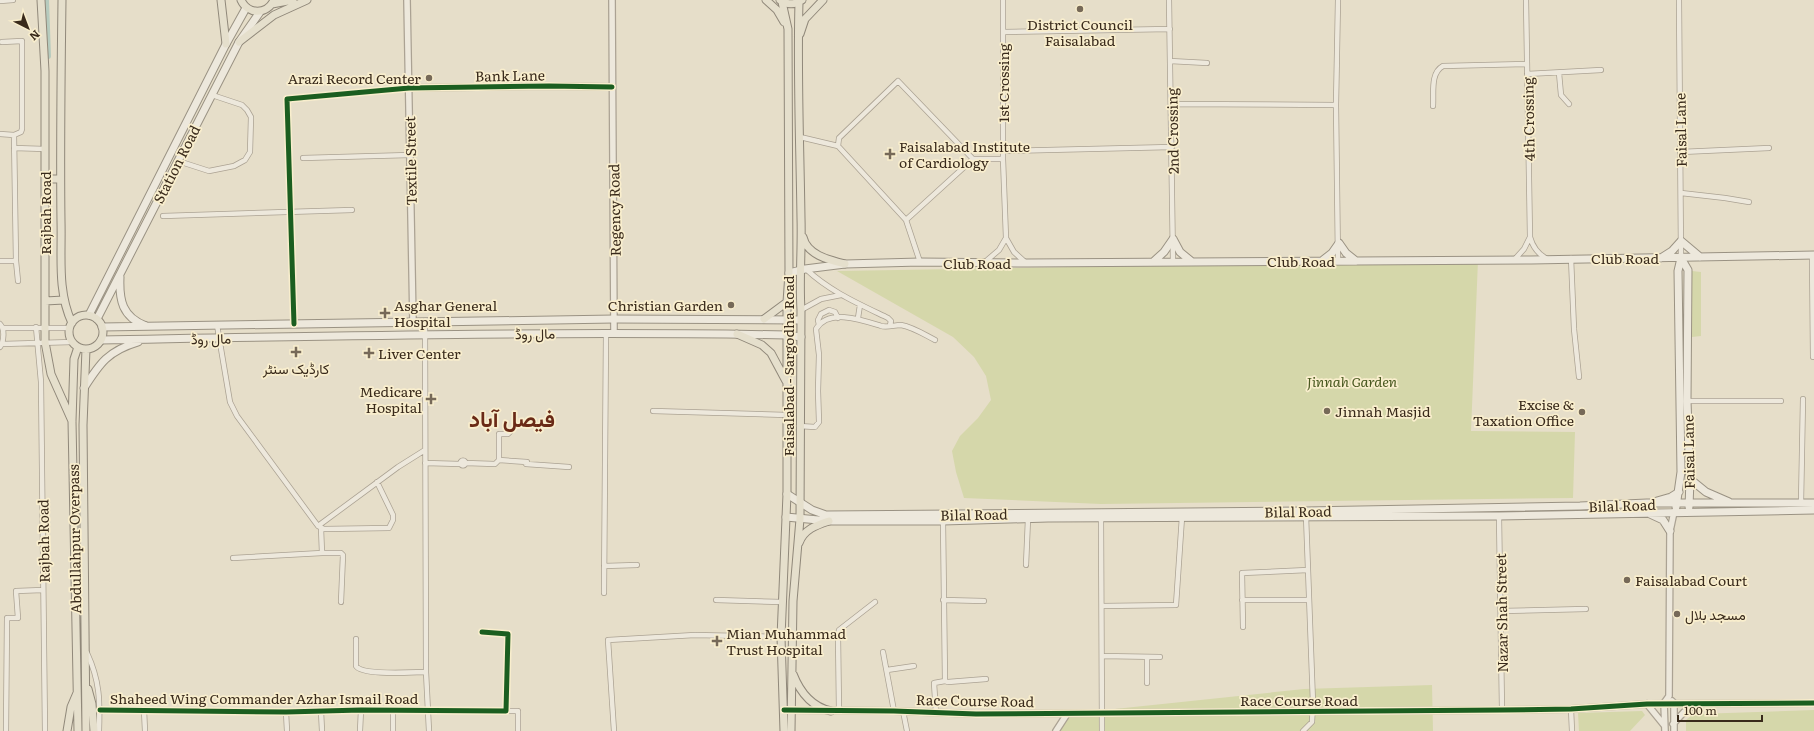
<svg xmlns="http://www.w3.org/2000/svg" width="1814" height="731" viewBox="0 0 1814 731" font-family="Literata,Vazirmatn,serif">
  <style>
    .green { fill: #d5d7aa }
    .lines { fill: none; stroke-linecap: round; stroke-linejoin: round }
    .canal { stroke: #b6cbbe; stroke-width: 6 }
    .minor-casing { stroke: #aba293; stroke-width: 6 }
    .tertiary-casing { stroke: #aba293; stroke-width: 8 }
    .secondary-casing { stroke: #9a9283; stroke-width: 9 }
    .primary-casing { stroke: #90887a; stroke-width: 9 }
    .minor { stroke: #ede8dc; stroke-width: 4.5 }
    .tertiary { stroke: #ede8dc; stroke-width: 5.5 }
    .secondary { stroke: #ede8dc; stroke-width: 7 }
    .primary { stroke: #e5dfcc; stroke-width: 7 }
    .cycleway-casing { stroke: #f9eecd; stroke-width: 8 }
    .cycleway { stroke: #1b5e20; stroke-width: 5 }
    .poi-dot { fill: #766958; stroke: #f9eecd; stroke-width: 1.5 }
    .labels { text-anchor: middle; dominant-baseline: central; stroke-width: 3.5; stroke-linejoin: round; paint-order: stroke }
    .poi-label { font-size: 14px; fill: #392a1b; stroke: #f9eecd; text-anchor: start }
    .street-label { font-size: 14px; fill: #392a1b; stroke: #f9eecd }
    .park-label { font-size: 14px; font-style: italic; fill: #48581f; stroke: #f9eecd }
    .town-label { font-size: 22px; font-weight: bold; fill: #6a2a16; stroke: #f9eecd }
  </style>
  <rect width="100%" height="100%" fill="#e6dec9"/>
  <path class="green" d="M1478,260L1471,431L1575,432L1573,498L1101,504L964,498L956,472L952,451L960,436L978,418L991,400L986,376L974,357L953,337L837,271Z
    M1692,271L1701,272V336L1692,337Z
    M1432,685L1433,731H1056L1067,714L1304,689Z
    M1814,710V731H1686V720L1691,716L1697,714Z
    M1642,711L1645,715L1630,731H1579L1578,713Z"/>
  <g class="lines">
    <path class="canal" d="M46,0L48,56"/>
    <g class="minor-casing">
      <path id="minor" d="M1003,0V159L1006,238L1014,252L1026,263
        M1169,0L1173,262
        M1338,0L1336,105L1338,261
        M1526,0L1530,237C1533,248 1538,254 1547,259
        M1679,0L1681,258
        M0,1L13,0
        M1003,32L1170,29
        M1170,61L1207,63
        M1559,73L1561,95L1569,104
        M1527,74L1601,70
        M1171,104L1336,105
        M1433,106C1434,93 1430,73 1443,66L1527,64
        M0,134L14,135
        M800,137L838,146
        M14,148L45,149
        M1004,151L1172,147
        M1681,152L1769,148
        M303,158L410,155
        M178,161L209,171L234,166L245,160L250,152L251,117L247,110L242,105L212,95
        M1681,193L1725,198L1749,202
        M163,216L352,210
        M906,220L973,159
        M1812,255L1813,357
        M1571,258L1574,329L1579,377
        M1515,259L1524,249L1530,237
        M0,261H16L14,135L21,132L22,129V41L2,42
        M16,261L18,281
        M920,262L906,220L838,146L839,138L898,81L973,159H1003
        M985,262L999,250L1006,238
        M806,269C829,291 859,304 888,318L891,321L890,325
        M801,310L821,299L841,295
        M858,318L860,305
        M425,322L426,672L429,731
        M0,324C5,329 4,341 0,347
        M294,324L287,99L409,88
        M217,325L230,402L237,416L318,526L398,467L425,450
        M819,325L818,320L821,314L829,310L835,312L838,318
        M36,327L41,382L45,731
        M3,328H70
        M2,344L73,342
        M1687,401H1781
        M653,411L787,415
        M799,426L815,427L819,422L818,391L819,355L816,329C829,308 862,320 881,326C887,328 894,325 901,325C913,327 925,335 935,340
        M499,460V434H508L510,432
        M460.5 463a2.5 2.5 0 1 1 5 0a2.5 2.5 0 1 1-5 0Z
        M425,463L460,464
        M465,463L495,464L499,460L527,462L526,464L569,467
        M1801,503L1803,399
        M1499,516L1502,710
        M1101,518L1102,731
        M943,521L945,681
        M318,526L324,529L389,528L393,520V515L377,482
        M322,553H341L343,555L341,602
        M233,558L322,553L321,528
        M1026,565L1028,519
        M604,566L637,565
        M604,593L606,333
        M716,600L782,602
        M943,600L984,601
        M1242,600H1309
        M1102,606L1176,605L1182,517
        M1501,611L1586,609
        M1243,627L1242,573L1308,570
        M356,639V666C362,676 414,672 426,672
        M883,652L894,711
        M87,653C100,681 100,701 99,731
        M1102,656L1160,657
        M887,670L914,666
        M1147,683V658
        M1571,709L1572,731
        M100,710L286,712L361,710L506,711L508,634L482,632
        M144,710L145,731
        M393,710V731
        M321,711L322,731
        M506,711H518V731
        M839,711L838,635L839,630L875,602
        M903,711L907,731
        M286,712L287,731
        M936,713L934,683L945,681L948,682L986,679
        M6,731L7,618H18L16,591L43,590
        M360,731L361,710
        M614,731L608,640L695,635L781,637
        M1303,731L1312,722L1313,703L1306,516"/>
    </g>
    <g class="tertiary-casing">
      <path id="tertiary" d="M407,0L413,323
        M612,0L614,333
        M409,88L549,86L612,87
        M1672,701L1674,703V731
        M1647,704L1664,725
        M784,710L894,711L976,714L1502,710L1571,709L1647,704L1814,703
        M1673,724L1684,712L1696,704
        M1056,731L1067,714
        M1665,731L1664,703L1669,696L1670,531L1674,512"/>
    </g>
    <g class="secondary-casing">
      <path id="secondary" d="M1173,239L1180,252L1191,261
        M1661,258L1672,251L1681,241L1700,257
        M1681,258L1688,270L1687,401L1690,479L1689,507
        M1323,260L1332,253L1339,243L1346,253L1356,261
        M1153,262L1164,252L1173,239
        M789,273L805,269L845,264L920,262L1027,263L1531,260L1814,255
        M120,277C119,300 122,317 146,326
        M89,315L226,44L246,8
        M97,319L239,42L260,12
        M102,327L614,319L800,320
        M101,340C329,336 558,331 787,335L801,337
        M84,388C100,363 108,351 138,342
        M1690,479L1706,492L1729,502
        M787,494L812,510L826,515L1305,511L1580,506L1647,503H1814
        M1657,501L1671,497L1679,492
        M1676,507L1681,472L1678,271L1681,258
        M1650,514L1663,520L1670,531
        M786,517L829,521H943L1048,518L1499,516L1814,510"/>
    </g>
    <g class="primary-casing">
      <path id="primary" d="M41,0L45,71V342L51,374L72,421
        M62,0C61,74 60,148 61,221C62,256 57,291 72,323
        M221,0L226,44
        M241,0C248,15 267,15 274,0
        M766,0L777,10L784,22
        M780,0C787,5 795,5 802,0
        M782,2L788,29L789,273L787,302V494L781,637L784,731
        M272,4L293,0
        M800,34L805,19L823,0
        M239,42L274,15L307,0
        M45,179H60
        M803,237C807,255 829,260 845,264
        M45,301L64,300
        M69 332a17 17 0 1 1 34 0a17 17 0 1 1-34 0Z
        M764,319L787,302
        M737,334L762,345L771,353L786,381
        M86,349L83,425L86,731
        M799,543C804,529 817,525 829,521
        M793,674C800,692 812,707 831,711
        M88,689L92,704L94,731
        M67,731L71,707L77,693
        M78,731L72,421L74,359L78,347
        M791,731L793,601L800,519L801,310C799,279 802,249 801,218C800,146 797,74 799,2"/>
    </g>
    <use href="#minor" class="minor"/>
    <use href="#tertiary" class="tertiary"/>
    <use href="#secondary" class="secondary"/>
    <use href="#primary" class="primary"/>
    <g class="cycleway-casing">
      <path id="cycleway" d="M294,324L287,99L409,88L549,86L612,87
        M100,710L286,712L361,710L506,711L508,634L482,632
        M784,710L894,711L976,714L1502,710L1571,709L1647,704L1814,703"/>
    </g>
    <use href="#cycleway" class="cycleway"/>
  </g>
  <g class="poi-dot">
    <circle cx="1080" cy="9" r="4"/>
    <circle cx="429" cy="78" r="4"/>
    <path d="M888 148h4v4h4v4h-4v4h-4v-4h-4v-4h4z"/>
    <circle cx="731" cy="305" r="4"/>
    <path d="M383 307h4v4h4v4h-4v4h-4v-4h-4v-4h4z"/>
    <path d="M294 346h4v4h4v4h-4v4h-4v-4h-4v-4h4z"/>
    <path d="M367 347h4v4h4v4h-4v4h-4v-4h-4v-4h4z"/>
    <path d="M429 393h4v4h4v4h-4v4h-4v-4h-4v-4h4z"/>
    <circle cx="1327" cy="411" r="4"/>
    <circle cx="1582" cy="412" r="4"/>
    <circle cx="1627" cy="580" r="4"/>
    <circle cx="1677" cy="614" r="4"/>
    <path d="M715 635h4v4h4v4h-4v4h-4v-4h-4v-4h4z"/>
  </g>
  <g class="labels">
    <g class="poi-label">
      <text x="1080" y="24" text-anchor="middle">District Council<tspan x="1080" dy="16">Faisalabad</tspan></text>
      <text x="421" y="78" text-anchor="end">Arazi Record Center</text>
      <text x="899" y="146">Faisalabad Institute<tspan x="899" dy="16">of Cardiology</tspan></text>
      <text x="394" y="305">Asghar General<tspan x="394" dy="16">Hospital</tspan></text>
      <text x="723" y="305" text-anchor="end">Christian Garden</text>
      <text x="378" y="353">Liver Center</text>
      <text x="296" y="368" text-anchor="middle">کارڈیک سنٹر</text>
      <text x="422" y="391" text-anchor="end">Medicare<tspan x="422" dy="16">Hospital</tspan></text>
      <text x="1574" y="404" text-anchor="end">Excise &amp;<tspan x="1574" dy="16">Taxation Office</tspan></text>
      <text x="1335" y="411">Jinnah Masjid</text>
      <text x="1635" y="580">Faisalabad Court</text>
      <text x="1685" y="614">مسجد بلال</text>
      <text x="726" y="633">Mian Muhammad<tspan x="726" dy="16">Trust Hospital</tspan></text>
    </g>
    <g class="street-label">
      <text transform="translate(510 75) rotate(-1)">Bank Lane</text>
      <text transform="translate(1003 83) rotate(-90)">1st Crossing</text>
      <text transform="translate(1528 119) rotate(-91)">4th Crossing</text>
      <text transform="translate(1680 130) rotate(-91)">Faisal Lane</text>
      <text transform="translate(1172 131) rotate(-91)">2nd Crossing</text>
      <text transform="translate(410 161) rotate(-91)">Textile Street</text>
      <text transform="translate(176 164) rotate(-63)">Station Road</text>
      <text transform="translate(614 210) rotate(-91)">Regency Road</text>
      <text transform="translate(45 213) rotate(-90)">Rajbah Road</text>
      <text x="1625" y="258">Club Road</text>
      <text x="1301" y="261">Club Road</text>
      <text x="977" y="263">Club Road</text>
      <text transform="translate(535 333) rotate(-1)">مال روڈ</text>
      <text transform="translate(211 338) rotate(-1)">مال روڈ</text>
      <text transform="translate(788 366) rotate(-90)">Faisalabad - Sargodha Road</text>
      <text transform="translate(1688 452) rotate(-91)">Faisal Lane</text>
      <text transform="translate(1622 505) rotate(-2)">Bilal Road</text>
      <text transform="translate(1298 511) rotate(-1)">Bilal Road</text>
      <text transform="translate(974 514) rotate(-1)">Bilal Road</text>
      <text transform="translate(74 539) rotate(-91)">Abdullahpur Overpass</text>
      <text transform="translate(43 541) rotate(-91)">Rajbah Road</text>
      <text transform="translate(1501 613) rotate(-91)">Nazar Shah Street</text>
      <text x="264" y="698">Shaheed Wing Commander Azhar Ismail Road</text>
      <text transform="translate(975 700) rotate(1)">Race Course Road</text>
      <text x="1299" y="700">Race Course Road</text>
    </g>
    <g class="park-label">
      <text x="1352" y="381">Jinnah Garden</text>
    </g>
    <g class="town-label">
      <text x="512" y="417">فیصل آباد</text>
    </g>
  </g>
  <g transform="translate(28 28) rotate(138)" stroke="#f9eecd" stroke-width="3" paint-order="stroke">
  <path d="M0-3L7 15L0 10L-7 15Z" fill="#392a1b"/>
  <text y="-6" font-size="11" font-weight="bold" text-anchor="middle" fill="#392a1b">N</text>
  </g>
  <path d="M1678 715v6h84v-6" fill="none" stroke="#392a1b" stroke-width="2"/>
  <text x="1684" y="715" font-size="12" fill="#392a1b" stroke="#f9eecd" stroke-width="3" paint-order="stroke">100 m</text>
</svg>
